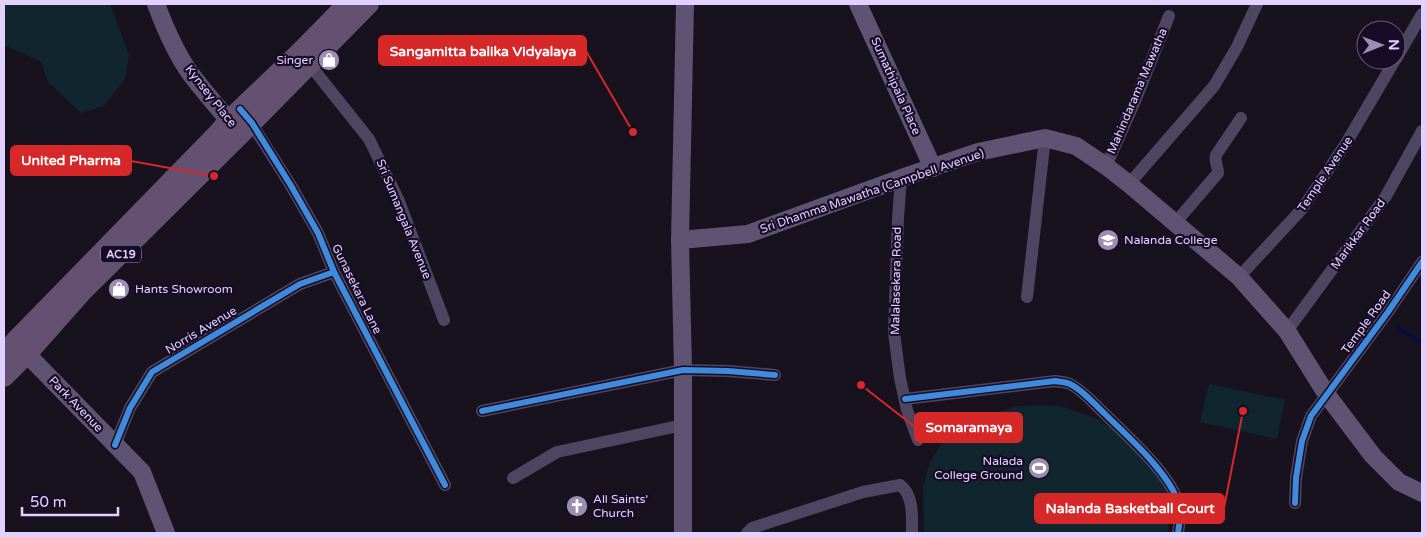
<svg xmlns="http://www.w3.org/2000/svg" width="1426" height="537" viewBox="0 0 1426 537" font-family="'Varela Round',sans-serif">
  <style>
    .green { fill: #10252e }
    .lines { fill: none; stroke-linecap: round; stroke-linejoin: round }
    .stream { stroke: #070d42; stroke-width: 4 }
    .street { stroke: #4e4660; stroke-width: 12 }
    .secondary { stroke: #5e5373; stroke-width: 18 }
    .primary { stroke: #645071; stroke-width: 20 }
    .cycleway-casing { stroke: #170c25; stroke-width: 9 }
    .cycleway { stroke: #408adc; stroke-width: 6 }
    .labels { text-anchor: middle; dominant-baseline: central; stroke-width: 4.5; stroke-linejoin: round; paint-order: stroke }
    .shield { fill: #170c25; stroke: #a595be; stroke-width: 1 }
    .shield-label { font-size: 11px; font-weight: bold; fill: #e2d0ff }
    .poi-label { font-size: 12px; fill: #e2d0ff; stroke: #170c25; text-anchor: start }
    .street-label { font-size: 12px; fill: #e2d0ff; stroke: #170c25 }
    .leader { fill: none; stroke: #d62828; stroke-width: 2 }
    .callout-dot { fill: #d62828; stroke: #170c25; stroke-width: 2 }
    .callout { fill: #d62828; stroke: #d62828; stroke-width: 2 }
    .callout-label { font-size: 14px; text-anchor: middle; font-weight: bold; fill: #fff }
  </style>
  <rect width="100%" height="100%" fill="#18121f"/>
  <path class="green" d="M4,4H110L129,55L125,79L104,106L81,113L48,82L41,62L4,45Z
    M1209,384L1285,400L1277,439L1200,422Z
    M1040,405L1062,406L1100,420L1125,439L1163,482L1168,498L1170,513L1168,533H924L923,487L930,462L943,441L960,427L978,418L1018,406Z"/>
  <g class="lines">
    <path class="stream" d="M1398,328L1422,343"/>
    <path class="street" d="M1396,59L1422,14
      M306,60L369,139L398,199L444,320
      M248,118L290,184L318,233L334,272L445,485
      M1106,166L1135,101L1169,16
      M901,179L898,218L894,333L900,378L907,410L918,440
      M1129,184L1214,86L1237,47L1257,4
      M1175,223L1218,173C1218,166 1214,161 1216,155L1241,118
      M1239,277L1302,209L1345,145L1395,60
      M1027,297L1045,138
      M1287,331L1386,196L1422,131
      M905,399L1055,381C1060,382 1066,382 1070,384C1084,391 1094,404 1105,414C1127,436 1166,470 1177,499C1181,510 1180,522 1178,533
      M482,411L683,370L728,371L775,375
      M115,445L130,408L152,372L300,284L334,272
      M513,478L557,452L683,425
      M1295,503L1296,478L1302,441L1311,416L1388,312L1422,262
      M747,533L752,528L863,492L900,485C914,495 912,518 912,533"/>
    <path class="secondary" d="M156,4C165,28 175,52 190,73C205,93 221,111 237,130
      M858,4L933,168
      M680,240L748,234L910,175L978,152L1045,138L1076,146L1106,166L1129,184L1239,277L1287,331L1327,395L1373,456L1399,482L1422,493
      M17,344L142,472L166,533
      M683,533V370L680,240L685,4"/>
    <path class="primary" d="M4,355L15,341L218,133L229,120L300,52L347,4
      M4,377L27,354L81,293L241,134L369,4"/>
    <g class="cycleway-casing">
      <path id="cycleway" d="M240,109L252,123L290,184L318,233L334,272L445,485
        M905,399L1055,381C1060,382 1066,382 1070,384C1084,391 1094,404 1105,414C1127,436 1166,470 1177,499C1181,510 1180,522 1178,533
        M482,411L683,370L728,371L775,375
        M115,445L130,408L152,372L300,284L334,272
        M1295,503L1296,478L1302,441L1311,416L1388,312L1422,262"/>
    </g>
    <use href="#cycleway" class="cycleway"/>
  </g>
  <defs>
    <g id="shop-disc" transform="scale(1.125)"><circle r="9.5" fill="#9b8eb1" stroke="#170c25"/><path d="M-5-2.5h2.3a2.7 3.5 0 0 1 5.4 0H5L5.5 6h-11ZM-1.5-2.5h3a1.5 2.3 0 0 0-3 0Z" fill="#fff"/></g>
    <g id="school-disc" transform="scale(1.125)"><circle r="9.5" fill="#9b8eb1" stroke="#170c25"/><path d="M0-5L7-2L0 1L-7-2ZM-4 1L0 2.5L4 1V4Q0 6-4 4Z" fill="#fff"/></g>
    <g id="stadium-disc" transform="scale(1.125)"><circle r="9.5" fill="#9b8eb1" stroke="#170c25"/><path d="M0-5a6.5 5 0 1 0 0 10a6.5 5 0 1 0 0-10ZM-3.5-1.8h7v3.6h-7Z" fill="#fff"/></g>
    <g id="church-disc" transform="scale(1.125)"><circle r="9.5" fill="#9b8eb1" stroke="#170c25"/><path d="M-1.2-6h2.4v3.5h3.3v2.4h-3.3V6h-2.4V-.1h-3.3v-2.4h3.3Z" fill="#fff"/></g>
  </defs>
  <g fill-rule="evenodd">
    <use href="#shop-disc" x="329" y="60"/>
    <use href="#school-disc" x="1108" y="240"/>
    <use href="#shop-disc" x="119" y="289"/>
    <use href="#stadium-disc" x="1039" y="468"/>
    <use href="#church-disc" x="577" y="506"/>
  </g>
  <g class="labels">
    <rect class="shield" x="101" y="245.5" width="40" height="17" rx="4"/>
    <g class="shield-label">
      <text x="121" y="254">AC19</text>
    </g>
    <g class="poi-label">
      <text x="313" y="60" text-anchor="end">Singer</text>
      <text x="1124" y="240">Nalanda College</text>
      <text x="135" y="289">Hants Showroom</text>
      <text x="1023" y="461" text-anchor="end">Nalada<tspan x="1023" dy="14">College Ground</tspan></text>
      <text x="593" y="499">All Saints'<tspan x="593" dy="14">Church</tspan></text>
    </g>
    <g class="street-label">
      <text transform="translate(896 86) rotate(66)">Sumathipala Place</text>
      <text transform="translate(1137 91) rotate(-67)">Mahindarama Mawatha</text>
      <text transform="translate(211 96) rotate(52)">Kynsey Place</text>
      <text transform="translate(1325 174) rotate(-56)">Temple Avenue</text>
      <text transform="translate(872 191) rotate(-19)">Sri Dhamma Mawatha (Campbell Avenue)</text>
      <text transform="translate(404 219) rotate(68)">Sri Sumangala Avenue</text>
      <text transform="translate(1358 234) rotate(-54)">Marikkar Road</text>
      <text transform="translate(896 281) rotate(-89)">Malalasekara Road</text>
      <text transform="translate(357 289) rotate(64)">Gunasekara Lane</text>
      <text transform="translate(1366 322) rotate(-54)">Temple Road</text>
      <text transform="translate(201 330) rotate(-31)">Norris Avenue</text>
      <text transform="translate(76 404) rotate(46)">Park Avenue</text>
    </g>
  </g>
  <path class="leader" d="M633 132L586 51M214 176L131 161M861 385L915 427M1243 411L1224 508"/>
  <g class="callout-dot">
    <circle cx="633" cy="132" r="5"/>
    <circle cx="214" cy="176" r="5"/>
    <circle cx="861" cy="385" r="5"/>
    <circle cx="1243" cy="411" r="5"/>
  </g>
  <g class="callout">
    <rect x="379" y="36" width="207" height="29" rx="5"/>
    <rect x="11" y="146" width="120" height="29" rx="5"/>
    <rect x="915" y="413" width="107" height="29" rx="5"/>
    <rect x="1035" y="494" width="189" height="29" rx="5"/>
  </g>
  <g class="callout-label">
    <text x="483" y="56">Sangamitta balika Vidyalaya</text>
    <text x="71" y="165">United Pharma</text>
    <text x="969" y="432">Somaramaya</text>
    <text x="1130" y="513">Nalanda Basketball Court</text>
  </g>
  <rect width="1426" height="537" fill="none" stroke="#e2d0ff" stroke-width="10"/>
  <g transform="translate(1381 45) rotate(89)"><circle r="24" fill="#170c25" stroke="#685a7c"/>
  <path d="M0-4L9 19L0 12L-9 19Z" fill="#9b8eb1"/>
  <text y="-8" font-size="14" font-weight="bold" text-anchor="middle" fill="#e2d0ff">N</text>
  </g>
  <path d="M22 507v8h96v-8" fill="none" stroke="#e2d0ff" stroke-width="2.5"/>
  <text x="30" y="507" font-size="15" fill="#e2d0ff" stroke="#170c25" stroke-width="4" paint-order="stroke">50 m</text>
</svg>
